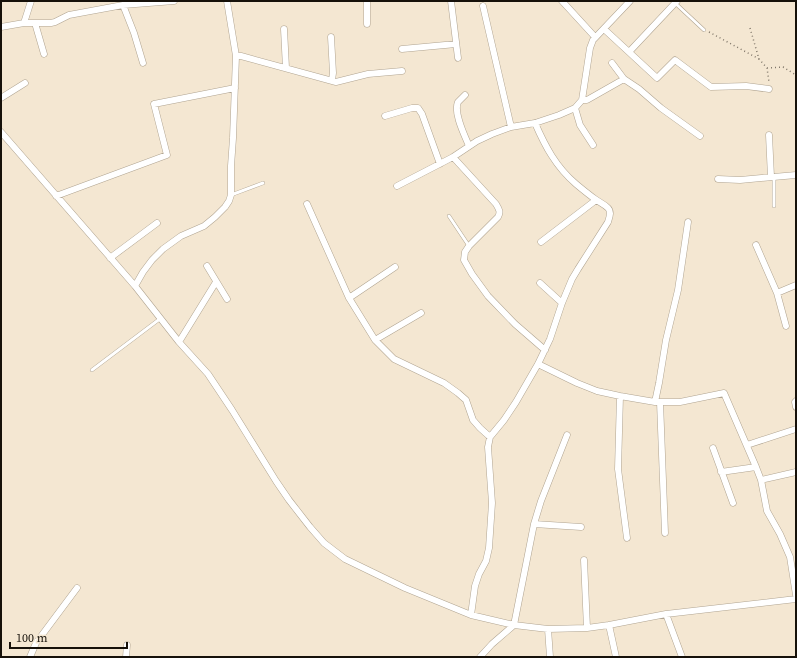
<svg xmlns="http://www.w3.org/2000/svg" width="797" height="658" viewBox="0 0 797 658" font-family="'Source Serif 4',serif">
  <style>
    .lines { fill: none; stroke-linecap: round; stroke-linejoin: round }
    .lane-casing { stroke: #b0a491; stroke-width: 4 }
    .street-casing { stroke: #b0a491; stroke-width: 7 }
    .path { stroke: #80776a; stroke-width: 1.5; stroke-dasharray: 1 3; stroke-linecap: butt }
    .lane { stroke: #fff; stroke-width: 3 }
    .street { stroke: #fff; stroke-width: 6 }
  </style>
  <rect width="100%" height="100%" fill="#f4e7d2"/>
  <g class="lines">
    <g class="lane-casing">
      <path id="lane" d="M675,3L704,30
        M774,177V206
        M231,195L263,183
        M449,216L469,246
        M92,370L161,318"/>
    </g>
    <g class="street-casing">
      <path id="street" d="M367,1V24
        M451,1L458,58
        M562,1L595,37
        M123,5L134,33L143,63
        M483,6L511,127
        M24,23L31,1
        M35,23L44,54
        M1,27L24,23H51L55,22L69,15L123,5L174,1
        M284,29L286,68
        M604,29L657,78L675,60L711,87L746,86L769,89
        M331,37L333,73L332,80
        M402,49L456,44
        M629,52L677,1
        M236,56H241L336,82L368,74L402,71
        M612,63L624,79L639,89L661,108L700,136
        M465,95C463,97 460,100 458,102C453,113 465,136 469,146
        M1,98L25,83
        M582,100H587L624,79
        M575,108L580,125L593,145
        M385,116L412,108H418L422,114L440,164
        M1,132L135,286L179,342L208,374L232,410L276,481L289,500L310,527L324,543L345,559L405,588L471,615L514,625L548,629L587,628L609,625L666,614L796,599
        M769,135L771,177
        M453,157L496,204C499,209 501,212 498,217L469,246L465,252L464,260L472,274L488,296L515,324L545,350
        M718,179L740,180L796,175
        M397,186L453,157L477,141L492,134L511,127L535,123L559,115L575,108L582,100L590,48L593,40L630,1
        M56,196L167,155L154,104L235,88
        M307,204L349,298L375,340L394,359L444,383L458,393L466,400L473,420L480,428L490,437
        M541,242L596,200
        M756,245L777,293L786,326
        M110,258L157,223
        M207,266L227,299
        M540,283L562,303
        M135,286L143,272L152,260L163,249L181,236L204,226L215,217L225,207L229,201L231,195V166L233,138L236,56L227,1
        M777,293L796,285
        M349,298L395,267
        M375,340L421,313
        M179,342L216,282
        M538,364L577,383L597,391L620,396L655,402H680L724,393L756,467L761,480L767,511L780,534L790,557L796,595
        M620,396L618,469L627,538
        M796,401L795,402L796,407
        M655,402L659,383L666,340L678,290L688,222
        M660,402L665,533
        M747,445L796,429
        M713,448L733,503
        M721,472L756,467
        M761,480L796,472
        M534,524L581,527
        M584,560L587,628
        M666,614L682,657
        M471,615L475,586L479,574L486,561L489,548L492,503L488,447L490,437L504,420L516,402L538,364L550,339L562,303L572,279L578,269L608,222C609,218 612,212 608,208C604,204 599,202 595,199C588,194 582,189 576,184C556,167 545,146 535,123
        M609,625L616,657
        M548,629L550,657
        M30,657L36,643L77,588
        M126,657L127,645
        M480,657L492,644L514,625L534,524L541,501L567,435"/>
    </g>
    <path class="path" d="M750,28L759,59L767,68L769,82
      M709,32L759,59
      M767,68L783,67L796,75"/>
    <use href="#lane" class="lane"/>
    <use href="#street" class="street"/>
  </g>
  <rect width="797" height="658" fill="none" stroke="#16110a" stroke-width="4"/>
  <path d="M10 642v6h117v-6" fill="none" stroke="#16110a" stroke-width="2"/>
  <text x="16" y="642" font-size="12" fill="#16110a" stroke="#f4e7d2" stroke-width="3" paint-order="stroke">100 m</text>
</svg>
